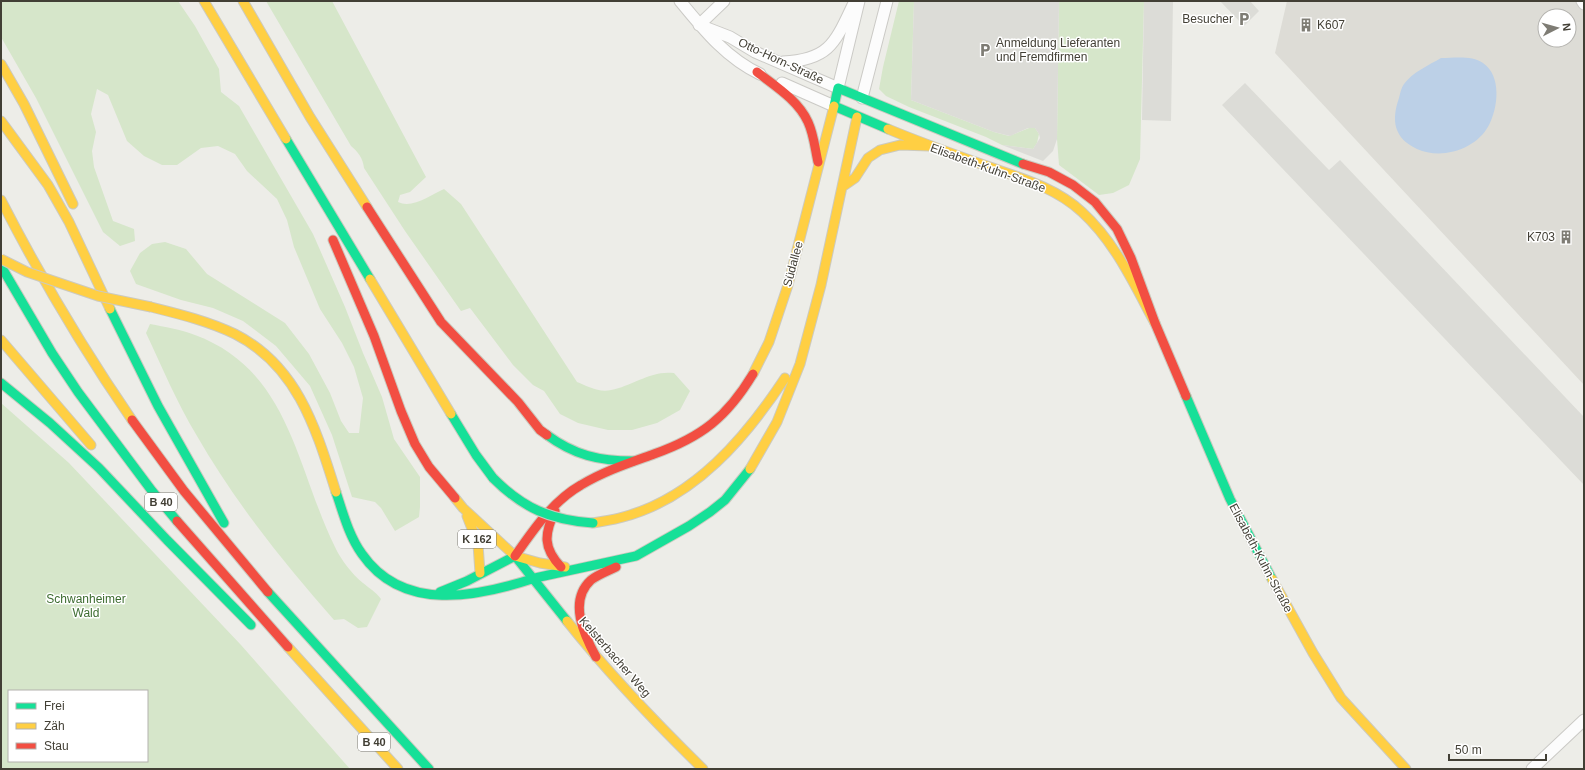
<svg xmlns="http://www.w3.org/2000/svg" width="1585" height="770" viewBox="0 0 1585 770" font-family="Arial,sans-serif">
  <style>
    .industrial { fill: #dddcd6; fill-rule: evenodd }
    .green { fill: #d6e6ca; fill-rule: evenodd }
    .parking { fill: #dcdcd7 }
    .water { fill: #bcd0e7 }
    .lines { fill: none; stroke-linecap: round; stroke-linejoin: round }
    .street-casing { stroke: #cbcac6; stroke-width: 13 }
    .fast-casing { stroke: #cccabf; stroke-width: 11 }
    .slow-casing { stroke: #cccabf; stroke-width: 11 }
    .jam-casing { stroke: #cccabf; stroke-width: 11 }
    .street { stroke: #fcfcfc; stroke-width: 11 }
    .fast { stroke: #16e098; stroke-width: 9 }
    .slow { stroke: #ffcf43; stroke-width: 9 }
    .jam { stroke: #f24e42; stroke-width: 9 }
    .fast-bridge-casing { stroke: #cccabf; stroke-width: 11; stroke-linecap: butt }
    .slow-bridge-casing { stroke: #cccabf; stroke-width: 11; stroke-linecap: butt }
    .fast-bridge { stroke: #16e098; stroke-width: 9 }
    .slow-bridge { stroke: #ffcf43; stroke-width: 9 }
    .labels { text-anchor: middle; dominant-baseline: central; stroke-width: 3; stroke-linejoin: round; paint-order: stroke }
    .shield { fill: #fff; stroke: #7b7972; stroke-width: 1 }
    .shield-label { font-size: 11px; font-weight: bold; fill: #423f35 }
    .poi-label { font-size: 12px; fill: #423f35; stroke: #fff; text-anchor: end }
    .street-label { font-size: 12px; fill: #423f35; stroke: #fff }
    .park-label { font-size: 12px; fill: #3d6c30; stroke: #fff }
  </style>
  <rect width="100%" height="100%" fill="#edede8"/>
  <path class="industrial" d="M1287,1H1584V385L1275,53ZM1545,16H1569V40H1545Z"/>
  <path class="green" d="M1,1H178L195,26L219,69L221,92L239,106L313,234L345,307L363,353L382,397L394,439L420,477V507L419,517L395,531L381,508L375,502L352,497L332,435L310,386L276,346L243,321L213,308L181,300L136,284L130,271L140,253L152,244L165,242L186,249L207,274L285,323L309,354L330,393L341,421L349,433H359L363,398L354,367L342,343L320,309L294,247L287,220L277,199L247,171L235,154L218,146L201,148L177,165H162L144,156L127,141L108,95L97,89L91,114L96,132L92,151L94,167L113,221L134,229L135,241L120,246L103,232L36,98L1,37Z
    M266,1H332L426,177L410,192L400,195L398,202C412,209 431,195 444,189L461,204L577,382C587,386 599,393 611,390C632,386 651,370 674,373L690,391L680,410L657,423L632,430H608L578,423L560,414L544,391L533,385L513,365L470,308L461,311L405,231L364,168C363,158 358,152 351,146Z
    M899,1H914L911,100L994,132L1009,136L1029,128H1035L1039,134L1037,143L1033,149L1002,145L986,137L909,107L886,96L879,89L883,67Z
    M1059,1H1144L1140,159L1129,185L1113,193L1099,195L1059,165L1057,139Z
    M150,324C165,327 180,329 195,335C290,370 296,468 335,547C341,560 352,574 363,583C369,588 376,592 381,599L367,627L358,628L344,619L334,620C283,562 235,502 197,436C177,403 162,367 146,333Z
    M1,403L69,463L241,645L350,769H1ZM9,691H147V761H9Z"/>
  <path class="parking" d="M914,1H1059L1057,139L1053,151L1043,161L1002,145L1033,149L1040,138L1039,134L1035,128H1028L1010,136L994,132L911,100Z
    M1144,1H1173L1171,121L1142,120Z
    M1220,1H1250L1259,11L1244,26Z
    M1245,83L1329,170L1340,160L1584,417V485L1222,105Z"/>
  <path class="water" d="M1441,58C1454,58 1472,55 1483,63C1502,76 1498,108 1489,125C1476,150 1441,160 1417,149C1394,138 1391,121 1399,98C1400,94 1401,88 1404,84C1413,72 1429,65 1441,58Z"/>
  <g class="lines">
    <g class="street-casing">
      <path id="street" d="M680,1C703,29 726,58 760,74
        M1582,1L1584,4
        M699,25L730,37L755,52L838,88L859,1
        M699,25L724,1
        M783,62C829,60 835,43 853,5
        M782,83L834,106
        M862,98L887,1
        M1532,769L1584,720"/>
    </g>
    <g class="fast-casing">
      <path id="fast" d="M888,129L834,106L838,88L1023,164
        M286,139L370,279
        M1,266L52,353L78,392L152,491L177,521
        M110,309L158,406L224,523
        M1,383L50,423L99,468L167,540L251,625
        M1186,396L1230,499L1272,579
        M451,414L476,455L493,478
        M547,435C574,455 599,461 633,461
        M336,492C343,513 349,536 362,554C403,613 477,597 535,578
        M535,578L636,556L689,526L710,512L725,500L750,469
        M268,592L429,769
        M440,592L467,581L515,556L567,621"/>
    </g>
    <g class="slow-casing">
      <path id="slow" d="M204,1L286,139
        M243,1L310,117L367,207
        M1,64L24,104L73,204
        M1,121L48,185L69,222L110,309
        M888,129C919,142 950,153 981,164C1017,177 1054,186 1082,212C1115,242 1134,284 1155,323
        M842,187L855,178L868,158L880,150L900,145L929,146
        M1,200C40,276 83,349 132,420
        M370,279L451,414
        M151,307C179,314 208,321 235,334C298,366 316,429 336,492
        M1,340L91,445
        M753,374L769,342L788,285L834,106
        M750,469L777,422L800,364L821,285L857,117
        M455,498L463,508L515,556L540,563L565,567
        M467,516L478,544L480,573
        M593,523C603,521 613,520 623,517C695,498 746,437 785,378
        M1272,579L1313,653L1341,698L1406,769
        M567,621C609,674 655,722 703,769
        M288,647L398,769"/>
    </g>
    <g class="jam-casing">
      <path id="jam" d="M757,72C775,86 798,100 808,122C814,135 815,149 818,162
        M1023,164L1049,172L1073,185L1095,202L1117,229L1131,258L1155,323L1186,396
        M367,207L441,322L518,402L540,430L547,435
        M333,240L374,336L401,411L415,444L429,467L455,498
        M132,420L184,491L268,592
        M555,511C544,534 543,548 561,567
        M177,521L288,647
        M515,556C533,530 553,501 581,485C604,471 629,463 654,454C702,437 727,417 753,374
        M596,657C584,635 568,601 591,580C599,574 608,571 616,567"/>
    </g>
    <use href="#street" class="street"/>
    <use href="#fast" class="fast"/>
    <use href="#slow" class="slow"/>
    <use href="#jam" class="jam"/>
    <g class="fast-bridge-casing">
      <path id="fast-bridge" d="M493,478C523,508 550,520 593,523"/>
    </g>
    <g class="slow-bridge-casing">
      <path id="slow-bridge" d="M1,259L27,272L98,296L151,307"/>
    </g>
    <use href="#fast-bridge" class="fast-bridge"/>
    <use href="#slow-bridge" class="slow-bridge"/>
  </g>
  <defs>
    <g id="parking-bare" transform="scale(1.08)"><path d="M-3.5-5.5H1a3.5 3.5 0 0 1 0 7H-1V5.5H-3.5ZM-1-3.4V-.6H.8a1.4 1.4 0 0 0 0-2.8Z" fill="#7e7c74" stroke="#fff" stroke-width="2.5" paint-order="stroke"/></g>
    <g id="building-bare" transform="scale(1.08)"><path d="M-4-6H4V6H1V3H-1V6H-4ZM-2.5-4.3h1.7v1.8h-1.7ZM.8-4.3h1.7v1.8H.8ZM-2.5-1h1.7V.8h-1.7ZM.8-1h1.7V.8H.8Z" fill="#7e7c74" stroke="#fff" stroke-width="2.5" paint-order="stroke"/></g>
  </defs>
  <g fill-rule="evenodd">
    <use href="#parking-bare" x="1244" y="19"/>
    <use href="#building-bare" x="1306" y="25"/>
    <use href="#parking-bare" x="985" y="50"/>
    <use href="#building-bare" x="1566" y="237"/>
  </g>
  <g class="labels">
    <g class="shield">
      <rect x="145" y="493" width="32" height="18" rx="3"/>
      <rect x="458" y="530" width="38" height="18" rx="3"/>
      <rect x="358" y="733" width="32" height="18" rx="3"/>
    </g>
    <g class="shield-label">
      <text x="161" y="502">B 40</text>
      <text x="477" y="539">K 162</text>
      <text x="374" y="742">B 40</text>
    </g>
    <g class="poi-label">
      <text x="1233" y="19">Besucher</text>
      <text x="1317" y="25" text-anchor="start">K607</text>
      <text x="996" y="43" text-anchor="start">Anmeldung Lieferanten<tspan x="996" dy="14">und Fremdfirmen</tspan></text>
      <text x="1555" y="237">K703</text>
    </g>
    <g class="street-label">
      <text transform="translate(781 61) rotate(25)">Otto-Horn-Straße</text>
      <text transform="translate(988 168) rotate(20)">Elisabeth-Kuhn-Straße</text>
      <text transform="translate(793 264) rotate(-75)">Südallee</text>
      <text transform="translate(1261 558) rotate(62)">Elisabeth-Kuhn-Straße</text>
      <text transform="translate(615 657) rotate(49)">Kelsterbacher Weg</text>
    </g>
    <g class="park-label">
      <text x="86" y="599">Schwanheimer<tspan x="86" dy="14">Wald</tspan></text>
    </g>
  </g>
  <rect width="1585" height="770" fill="none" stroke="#423f35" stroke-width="4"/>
  <rect x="8" y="690" width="140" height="72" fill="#ffffff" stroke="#b3b2ae"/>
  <rect x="16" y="703" width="20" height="6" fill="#16e098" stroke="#b3b2ae"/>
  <text x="44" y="710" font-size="12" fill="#423f35">Frei</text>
  <rect x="16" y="723" width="20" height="6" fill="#ffcf43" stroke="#b3b2ae"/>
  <text x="44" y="730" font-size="12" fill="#423f35">Zäh</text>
  <rect x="16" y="743" width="20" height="6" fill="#f24e42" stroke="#b3b2ae"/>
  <text x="44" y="750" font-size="12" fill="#423f35">Stau</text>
  <g transform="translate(1557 28) rotate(84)"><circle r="19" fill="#ffffff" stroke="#b3b2ae"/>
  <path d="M0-3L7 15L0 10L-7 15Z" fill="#7e7c74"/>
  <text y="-6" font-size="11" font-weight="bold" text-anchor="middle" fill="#423f35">N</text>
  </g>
  <path d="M1449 754v6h97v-6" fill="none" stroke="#423f35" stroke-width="2"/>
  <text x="1455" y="754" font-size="12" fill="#423f35" stroke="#ffffff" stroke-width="3" paint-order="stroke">50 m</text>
</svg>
